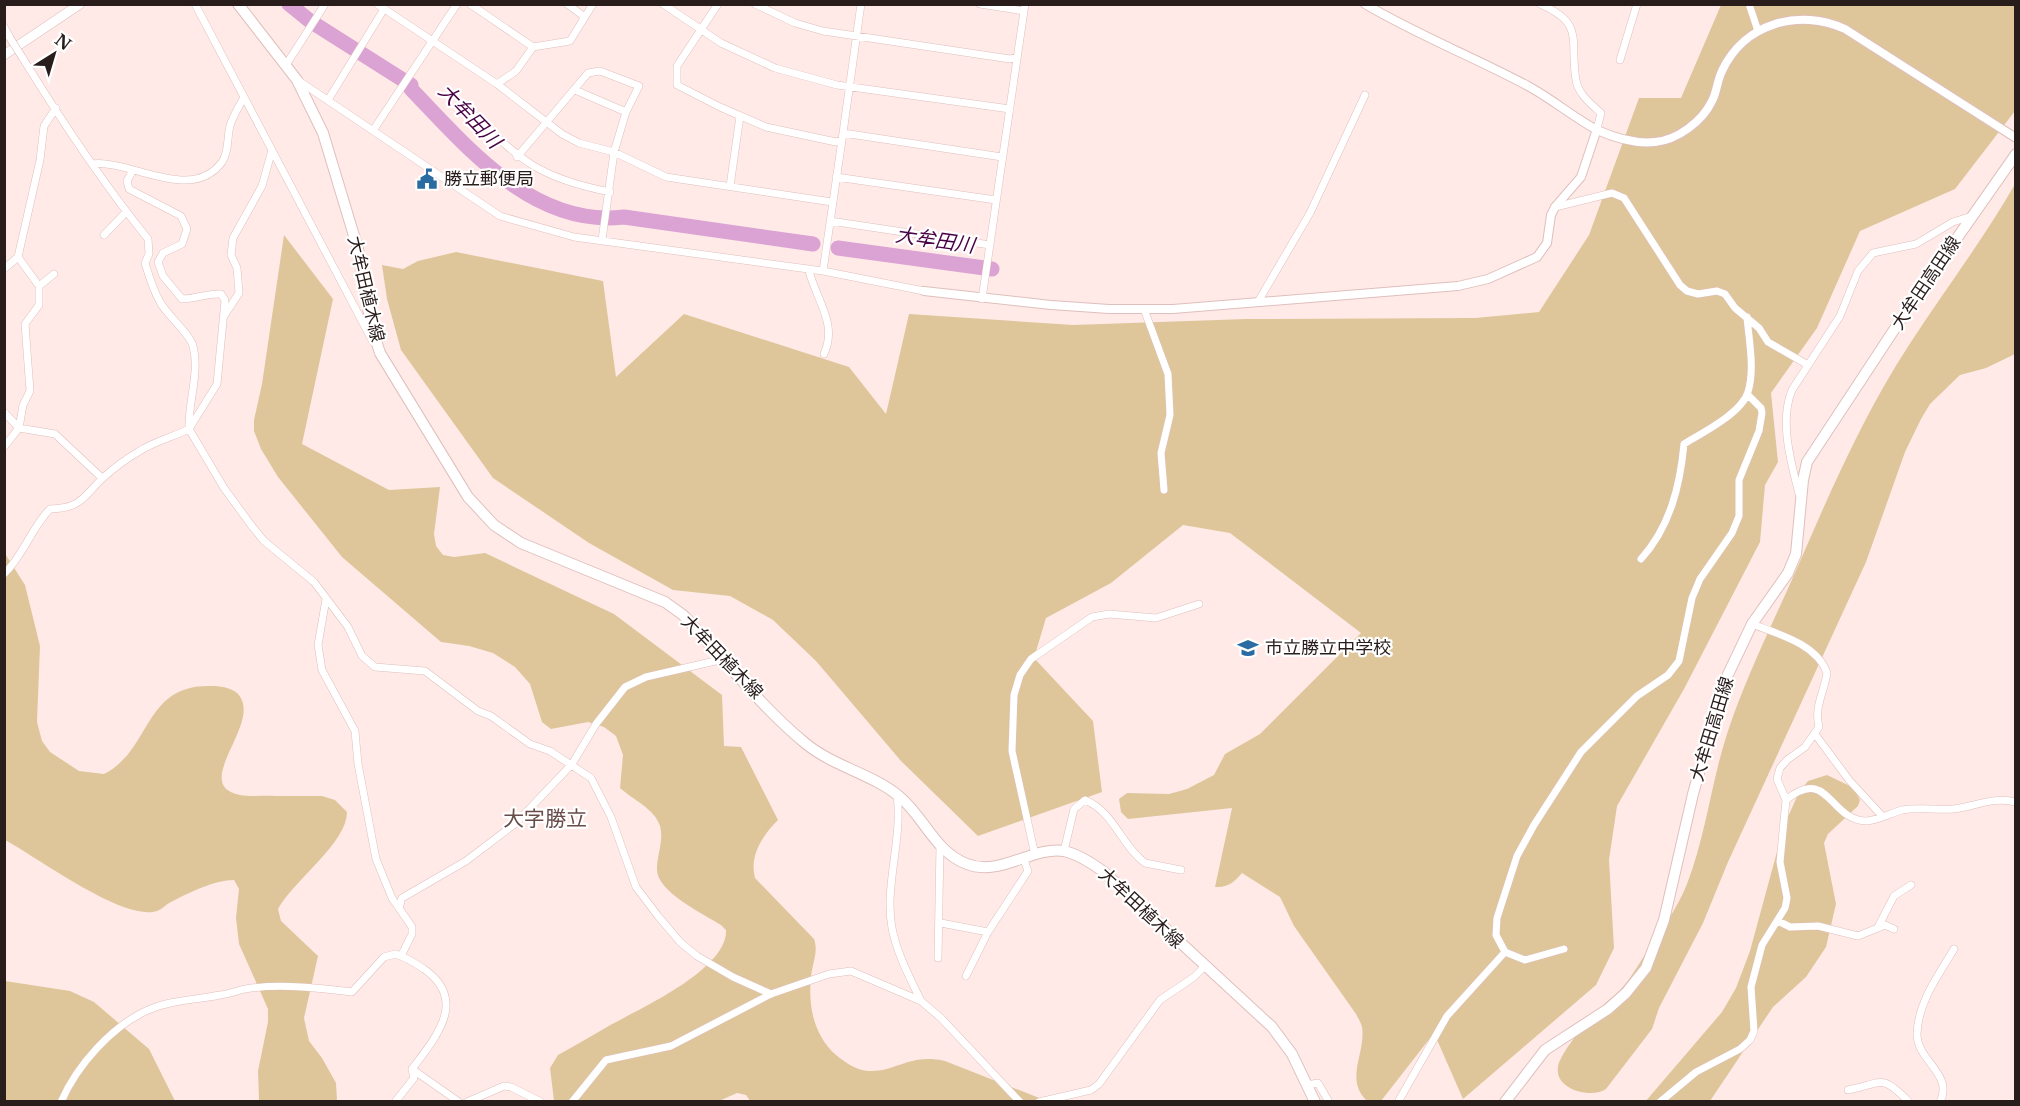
<svg xmlns="http://www.w3.org/2000/svg" width="2020" height="1106" viewBox="0 0 2020 1106" font-family="'Libre Baskerville','Noto Sans JP',serif">
  <style>
    .green { fill: #dec69a }
    .lines { fill: none; stroke-linecap: round; stroke-linejoin: round }
    .river { stroke: #dba2d4; stroke-width: 15 }
    .minor-casing { stroke: #dfbfbb; stroke-width: 8 }
    .tertiary-casing { stroke: #dfbfbb; stroke-width: 10 }
    .secondary-casing { stroke: #dfbfbb; stroke-width: 10 }
    .primary-casing { stroke: #dfbfbb; stroke-width: 12 }
    .minor { stroke: #fff; stroke-width: 7 }
    .tertiary { stroke: #fff; stroke-width: 8 }
    .secondary { stroke: #fff; stroke-width: 9 }
    .primary { stroke: #fff; stroke-width: 10 }
    .minor-bridge-casing { stroke: #dfbfbb; stroke-width: 8; stroke-linecap: butt }
    .minor-bridge { stroke: #fff; stroke-width: 7 }
    .labels { text-anchor: middle; dominant-baseline: central; stroke-width: 4.5; stroke-linejoin: round; paint-order: stroke }
    .poi-label { font-size: 18px; fill: #291d1c; stroke: #fff; text-anchor: start }
    .street-label { font-size: 18px; fill: #291d1c; stroke: #fff }
    .water-label { font-size: 20px; font-style: italic; fill: #490346; stroke: #fff }
    .quarter-label { font-size: 21px; fill: #674c49; stroke: #fff }
  </style>
  <rect width="100%" height="100%" fill="#ffeae8"/>
  <path class="green" d="M1721,5H2015V111L1955,189L1860,231L1817,328L1771,393L1778,462L1765,485L1760,542L1684,689L1617,806L1609,860L1614,948L1596,985L1463,1099L1434,1033L1381,1101H1367C1344,1079 1366,1054 1362,1027C1361,1023 1358,1018 1356,1014L1294,926L1280,897L1242,873C1234,882 1228,888 1215,887L1232,808L1128,819L1121,812L1119,799L1127,793L1169,794L1187,789L1214,775L1225,754L1260,734L1361,633L1230,533L1183,525L1111,583L1046,618L1034,658L1093,721L1102,792L978,836L901,761L816,661L773,620L730,596L673,590L589,543L493,478L401,350L387,299L382,265L403,269L418,261L456,252L603,281L616,377L684,314L849,367L886,414L909,314L1073,325L1246,319L1475,318L1539,312L1589,235L1639,98H1681Z
    M2015,184V354L1986,368L1960,375L1930,404L1921,419L1905,452L1866,562L1728,862L1703,923L1659,1008L1652,1029L1606,1089C1592,1099 1554,1090 1558,1067C1560,1051 1597,1009 1610,999C1626,987 1635,970 1646,953C1661,931 1677,909 1687,884C1706,835 1711,783 1727,734C1746,676 1774,621 1798,566C1830,492 1865,412 1909,345C1944,291 1983,240 2015,184Z
    M284,235L333,299L302,444L389,490L440,487L434,534L436,546L443,555L454,557L485,553L614,614L722,695L724,746L741,747L778,820C763,835 749,855 755,878L814,939C818,950 814,959 812,970C807,1001 812,1034 836,1055C845,1062 857,1071 869,1071C897,1072 909,1053 945,1061L1047,1101L751,1102L746,1095L737,1093L719,1101H554L550,1068L558,1055C575,1046 591,1036 607,1027C637,1010 728,970 726,930L721,925C704,914 655,891 657,868C657,855 664,840 660,826C655,809 632,799 620,788L623,755L616,736L604,727L588,722L551,729L542,722L530,684L515,667L493,653L469,646L441,642L342,557L278,477L261,449L254,431V420L262,384Z
    M4,552L25,585L40,646L37,722L42,741L50,752L79,771L104,774C152,750 143,684 211,686C219,686 230,687 237,693C266,721 188,785 240,795C251,797 265,795 276,796C291,796 307,796 322,796L335,800L347,812C347,843 294,880 278,909L281,921L318,956L304,1018L309,1041L322,1058L336,1083L337,1101H259L258,1071L268,1022V1009L239,944L236,918L239,889L234,880C215,880 190,892 173,901C167,903 163,909 157,911C124,922 37,857 5,840Z
    M1827,775L1854,788L1860,800L1858,806L1828,834L1824,843L1836,904L1826,947L1806,977L1773,1007L1710,1101L1645,1102L1722,1012L1736,988L1750,951L1784,826L1799,792L1808,781Z
    M5,981L70,991L94,1002L149,1049L175,1101L5,1102Z"/>
  <g class="lines">
    <path class="river" d="M289,4L310,21L411,85V89C466,146 533,228 624,217L813,244
      M838,248L992,269"/>
    <g class="minor-casing">
      <path id="minor" d="M195,4L373,342
        M377,4L497,84L562,134L579,143L614,152L666,177L832,202
        M470,4L533,47L570,41L593,4
        M567,4L585,17
        M663,4L721,43L775,68L837,85L1010,109
        M718,4L677,66V85L720,107L766,127L836,142L842,140
        M755,4L795,23L823,31L1010,59L1017,57
        M980,4L1024,11
        M1540,4C1586,24 1569,40 1576,80C1578,94 1591,104 1601,113L1597,129
        M1749,4L1758,31
        M4,27L10,38
        M1620,60L1637,4
        M286,65L325,4
        M299,81L500,216L574,237L823,271L924,291
        M497,84L516,71L533,47
        M575,90L626,112
        M328,100L384,9
        M471,112C521,161 539,178 610,192
        M374,129L457,4
        M843,133L861,4
        M517,157L588,73L600,71L639,86L626,112L614,152L602,240
        M92,164C131,159 191,204 222,162C229,152 227,137 230,126C233,115 239,107 244,97
        M133,170L127,181L129,189L181,216L187,229L182,244L163,253L158,262L163,276L182,299C196,299 207,293 221,294L225,300L217,384L189,429L224,488L251,525L264,541L314,582L348,627L362,656L375,667L425,671L478,711L491,716L530,744L550,751L591,778L611,817L636,887L658,916L680,942L697,956L733,977L771,994
        M836,177L996,200
        M730,186L740,116
        M1555,207L1612,193L1624,198L1680,285L1687,291L1698,294L1717,291L1725,294L1735,308L1759,328L1768,342L1808,365
        M830,221L990,245
        M104,235L126,212
        M4,269L18,257L40,160L44,126L56,108
        M809,271C816,299 838,324 824,354
        M823,271L843,133L1002,157
        M39,286L54,274
        M982,299L1025,4
        M1259,300L1310,213L1365,95
        M1144,309L1168,374L1170,415L1161,453L1164,490
        M224,316L239,293L237,268L231,255L233,238L262,186L272,150
        M4,412L19,428L55,434L102,478
        M4,447L19,428L23,405L30,391L25,324L39,305V286L18,257
        M1799,494C1791,462 1779,421 1792,390L1840,316L1858,271L1873,253L1916,244L1953,222L1972,216
        M1641,559C1670,527 1680,486 1684,444C1702,433 1742,413 1748,392C1755,369 1749,341 1747,317
        M4,574C24,555 31,528 50,509C83,508 83,496 104,477C114,468 126,459 138,452C153,442 173,437 189,429C188,402 200,373 193,346C190,334 167,315 160,302C153,290 149,276 145,263L149,254L148,239C101,181 61,120 22,57
        M326,599L318,645L322,670L355,731L358,764L376,859L392,898L412,927V934L401,956
        M1815,734L1849,780L1883,817
        M897,795C903,839 884,886 892,928C897,954 910,978 921,1001
        M1786,800C1829,765 1829,821 1867,821C1879,820 1891,813 1902,810C1918,807 1936,810 1953,809C1975,807 1992,796 2016,802
        M1064,851L1074,809L1085,800C1114,812 1121,845 1145,863L1181,870
        M1035,855L1012,751L1014,695L1020,675L1031,659L1092,617L1109,614L1156,618L1199,604
        M399,908L402,898L466,861L516,823L572,764L596,724L625,687L646,677L724,659
        M1778,921L1790,927L1818,926L1858,936L1885,925L1894,929
        M941,923L988,932
        M1878,927L1894,896L1911,885
        M1564,949L1525,960L1505,952L1496,935L1497,918L1517,856L1534,825L1581,752L1637,696L1668,675L1679,661L1692,598L1700,579L1732,533L1739,516V480L1759,431L1762,413L1761,408L1748,395
        M938,958L940,845
        M966,976L988,932L1028,871L1024,860
        M412,1069L459,1102
        M1307,1085L1318,1083L1329,1102
        M1848,1090C1882,1084 1880,1072 1909,1102
        M61,1102C77,1065 112,1026 148,1010C171,1000 196,1000 220,995C230,994 241,989 251,988C284,984 319,988 352,992L384,957L395,954C406,957 415,963 424,969C468,1000 437,1036 412,1069
        M395,1102L414,1078L412,1069
        M467,1102L504,1086L511,1087L541,1102
        M572,1102L606,1060L671,1046L771,994L829,974L851,971L921,1001L941,1018L1020,1102
        M1039,1102L1091,1090L1099,1084L1160,1000L1194,977L1204,967
        M1398,1102L1447,1016L1505,952
        M1660,1102L1696,1072L1740,1049L1750,1040L1754,1031L1751,987L1762,945L1785,908L1787,898L1780,862L1786,800L1777,779L1780,768L1787,760L1805,747L1819,727C1814,706 1824,693 1827,673C1817,644 1778,634 1752,624
        M1940,1102C1954,1074 1917,1061 1917,1034C1918,1002 1938,976 1954,949"/>
    </g>
    <g class="tertiary-casing">
      <path id="tertiary" d="M1365,4C1417,35 1474,57 1528,86C1552,99 1573,117 1597,130C1615,138 1635,144 1655,142C1677,140 1702,122 1712,101C1717,92 1717,81 1722,71C1744,23 1800,8 1845,29L2016,138
        M924,291L1051,305L1109,309H1173L1458,286L1488,279L1537,257L1547,243L1551,215L1555,207L1581,177L1597,129"/>
    </g>
    <g class="secondary-casing">
      <path id="secondary" d="M4,55L80,4"/>
    </g>
    <g class="primary-casing">
      <path id="primary" d="M238,4L297,80L323,133L358,249L371,325L380,353L468,497L494,525L521,543L665,602L683,615C723,657 760,706 805,743C834,767 873,774 900,797C924,817 935,852 967,864C1000,877 1033,846 1064,851C1078,854 1093,864 1104,872L1272,1027L1292,1054L1315,1102
        M1505,1102L1545,1050L1608,1009L1626,993L1646,968L1664,920L1693,794L1723,685L1752,624L1788,573L1796,554L1803,480L1807,462L1915,298L2016,154"/>
    </g>
    <use href="#minor" class="minor"/>
    <use href="#tertiary" class="tertiary"/>
    <use href="#secondary" class="secondary"/>
    <use href="#primary" class="primary"/>
    <g class="minor-bridge-casing">
      <path id="minor-bridge" d="M10,38L22,57"/>
    </g>
    <use href="#minor-bridge" class="minor-bridge"/>
  </g>
  <defs>
    <g id="civic-bare" transform="scale(1.62)"><path d="M-.6-6.5H3V-4.5H.6V-3L4-1V1h2V6H-6V1h2V-1L-.6-3ZM-1.2 2.5V6h2.4V2.5Z" fill="#2a6ba1" stroke="#fff" stroke-width="2.5" paint-order="stroke"/></g>
    <g id="school-bare" transform="scale(1.62)"><path d="M0-5L7-2L0 1L-7-2ZM-4 1L0 2.5L4 1V4Q0 6-4 4Z" fill="#2a6ba1" stroke="#fff" stroke-width="2.5" paint-order="stroke"/></g>
  </defs>
  <g fill-rule="evenodd">
    <use href="#civic-bare" x="427" y="179"/>
    <use href="#school-bare" x="1248" y="648"/>
  </g>
  <g class="labels">
    <g class="poi-label">
      <text x="444" y="179">勝立郵便局</text>
      <text x="1265" y="648">市立勝立中学校</text>
    </g>
    <g class="street-label">
      <text transform="translate(1926 283) rotate(-56)">大牟田高田線</text>
      <text transform="translate(366 289) rotate(77)">大牟田植木線</text>
      <text transform="translate(722 657) rotate(46)">大牟田植木線</text>
      <text transform="translate(1712 729) rotate(-73)">大牟田高田線</text>
      <text transform="translate(1141 908) rotate(43)">大牟田植木線</text>
    </g>
    <g class="water-label">
      <text transform="translate(470 116) rotate(46)">大牟田川</text>
      <text transform="translate(935 240) rotate(8)">大牟田川</text>
    </g>
    <g class="quarter-label">
      <text x="545" y="819">大字勝立</text>
    </g>
  </g>
  <rect width="2020" height="1106" fill="none" stroke="#291d1c" stroke-width="12"/>
  <g transform="translate(54 54) rotate(37)" stroke="#ffffff" stroke-width="4.5" paint-order="stroke">
  <path d="M0-4.5L10 22L0 15L-10 22Z" fill="#291d1c"/>
  <text y="-9" font-size="16" font-weight="bold" text-anchor="middle" fill="#291d1c">N</text>
  </g>
</svg>
